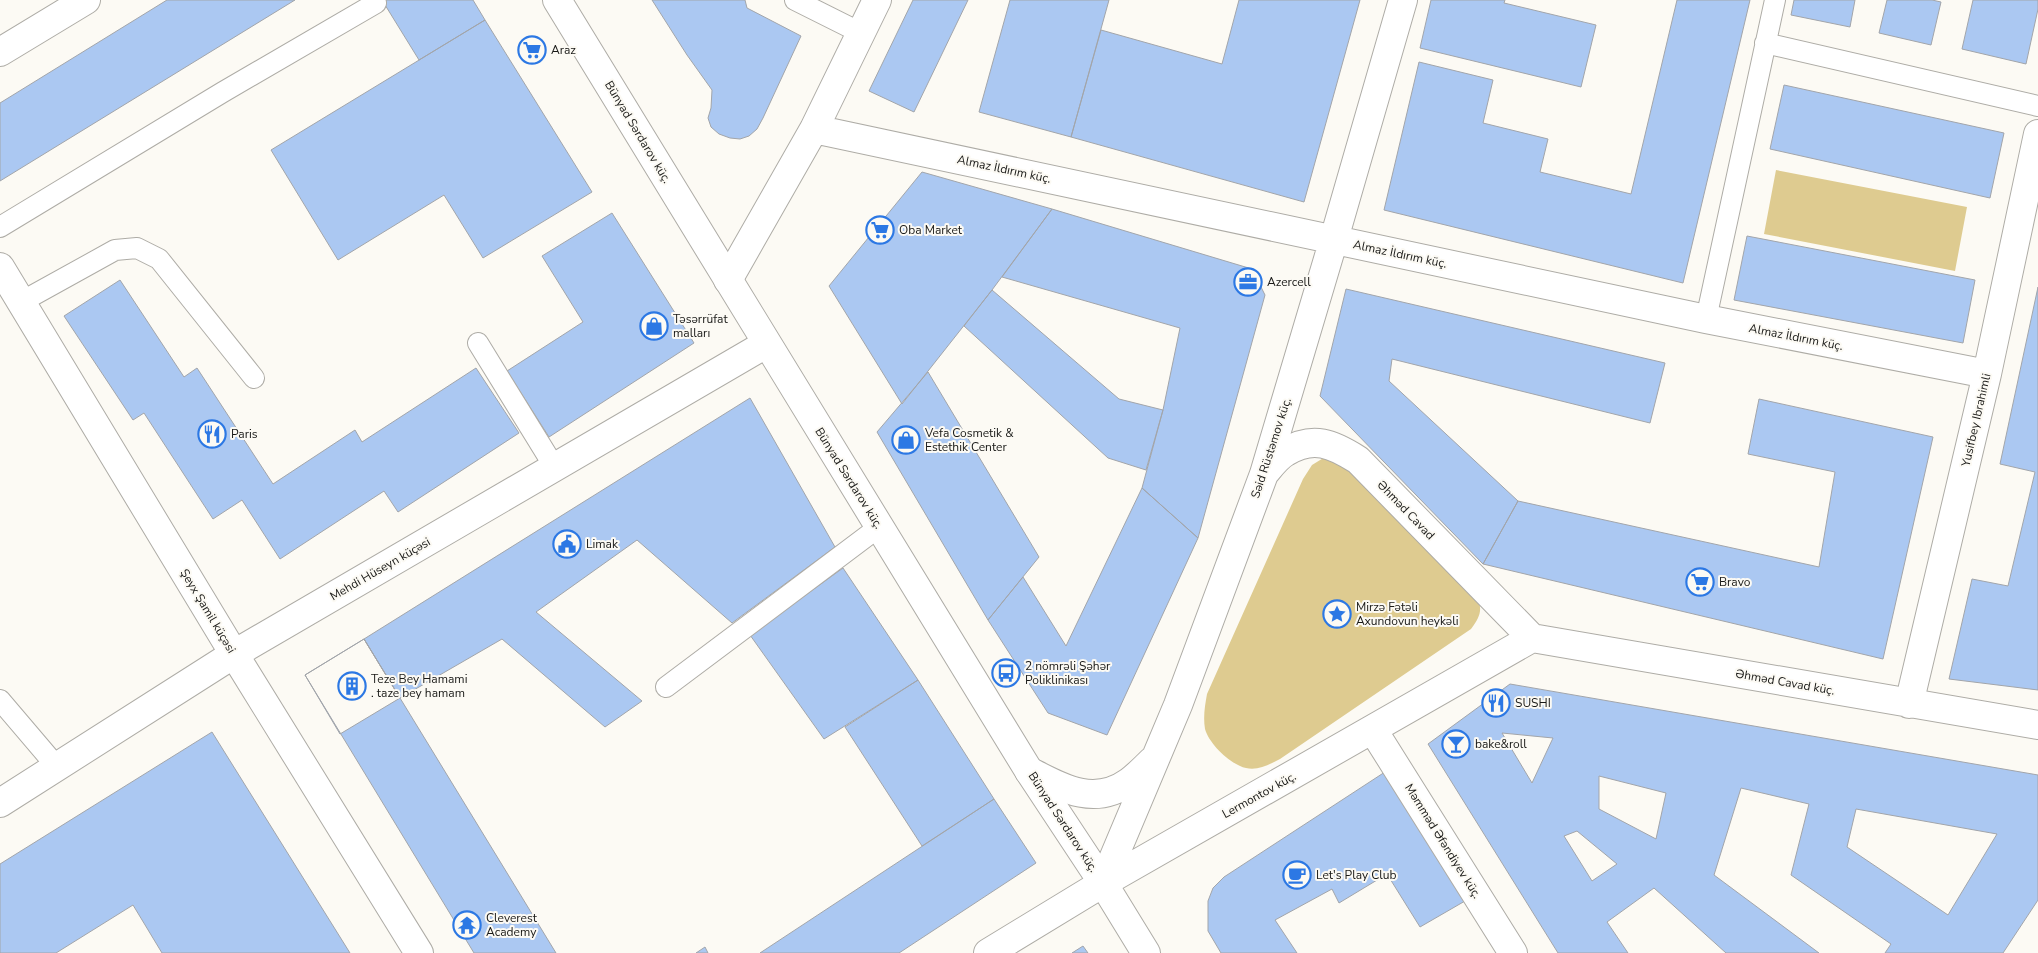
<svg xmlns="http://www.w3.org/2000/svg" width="2038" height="953" font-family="'Nunito Sans',sans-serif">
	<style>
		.green { fill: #decb90 }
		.building { fill: #abc8f2; stroke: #a2a5aa; fill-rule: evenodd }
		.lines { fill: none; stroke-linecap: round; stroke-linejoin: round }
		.service-casing { stroke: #aeaca6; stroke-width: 22 }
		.minor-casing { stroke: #aeaca6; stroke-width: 30 }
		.primary-casing { stroke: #aeaca6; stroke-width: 30 }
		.service { stroke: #fff; stroke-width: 20 }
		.minor { stroke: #fff; stroke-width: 28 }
		.primary { stroke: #fff; stroke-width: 28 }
		.labels { text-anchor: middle; stroke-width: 4; stroke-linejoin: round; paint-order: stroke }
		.poi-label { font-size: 12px; fill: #191917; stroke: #fcfaf4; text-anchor: start }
		.street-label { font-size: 12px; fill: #191917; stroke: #fcfaf4 }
	</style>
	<rect width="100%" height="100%" fill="#fcfaf4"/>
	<path class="green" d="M1776,170L1967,207L1955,271L1764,234Z
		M1325,457L1342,459L1477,596C1483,610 1480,617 1471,629L1280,759C1270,764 1258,771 1246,768C1231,765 1209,744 1205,729C1203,717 1205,705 1207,694L1303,479L1312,465Z"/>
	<path class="building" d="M167,0H295L0,181V103Z
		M382,0H473L485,20L419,60Z
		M652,0H745L747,8L801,36L763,118L757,129L749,136L740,139L730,138L719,134L711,127L708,118L711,108L712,90L687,55Z
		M913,0H968L914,112L869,91Z
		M1010,0H1109L1071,137L979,112Z
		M1239,0H1360L1304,202L1071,137L1101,30L1222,64Z
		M1431,0H1505L1504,3L1596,25L1581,87L1420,48Z
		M1677,0H1750L1683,283L1384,210L1419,62L1493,80L1483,123L1548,139L1540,172L1631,194Z
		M1794,0H1855L1850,27L1791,15Z
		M1887,0H1932L1941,2L1931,45L1879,33Z
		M1973,0H2038V9L2026,64L1962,49Z
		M485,20L592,192L483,258L444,195L338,260L271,150Z
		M1784,85L2004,133L1990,198L1770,149Z
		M922,172L1052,209L992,290L902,404L829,286Z
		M1052,209L1252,269L1265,295L1198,538L1142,488L1163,410L1180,328L1002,277Z
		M612,213L694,343L549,437L507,371L583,322L542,256Z
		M1747,236L1975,280L1963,343L1734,300Z
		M120,280L184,377L197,368L273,484L355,430L362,442L476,368L519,433L398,512L384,491L280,559L242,500L213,519L144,413L133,420L64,316Z
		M2038,287V690L1949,679L1972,579L2008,586L2035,472L2000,464Z
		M1346,289L1665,363L1650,423L1392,359L1389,381L1518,501L1483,564L1320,396Z
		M992,290L1119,399L1163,410L1146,470L1108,458L964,326Z
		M928,372L1039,557L988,620L877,432Z
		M750,398L835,547L732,623L637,540L536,612L642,701L605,727L502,639L400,698L364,639Z
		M1759,399L1933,437L1883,659L1483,564L1518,501L1819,567L1835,472L1748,454Z
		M1142,488L1198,538L1107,735L1048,713L988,620L1023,577L1066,646Z
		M843,568L918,680L824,739L750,635Z
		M364,639L400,698L556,953H474L305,675Z
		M364,639L400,698L340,734L305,675Z
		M918,680L994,799L922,846L845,727Z
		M1510,684L2038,775V900L2003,953H1885L1891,944L1791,875L1809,804L1741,788L1714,875L1819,953H1726L1654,888L1607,922L1628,953H1558L1428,744ZM1502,733L1553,738L1532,783ZM1599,776L1666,793L1656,839L1599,809ZM1856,809L1997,834L1948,915L1847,847ZM1577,831L1617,864L1592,881L1564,836Z
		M212,732L350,953H162L133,905L56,953H0V864Z
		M1388,770L1465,901L1420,927L1387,874L1339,903L1332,889L1275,920L1297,953H1221L1208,931V901L1213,888L1224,877Z
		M994,799L1036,863L899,953H760Z
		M1083,946L1088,953H1072Z
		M705,947L708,953H696Z"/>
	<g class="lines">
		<g class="service-casing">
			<path id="service" d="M795,0L861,33
				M1765,43L2038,106
				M0,227L223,92L376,3
				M21,302L115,250L137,248L159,259L254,378
				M1706,319L1775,0
				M478,343L555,468
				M666,687L879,527
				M0,700L57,767"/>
		</g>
		<g class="minor-casing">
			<path id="minor" d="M814,129L1706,319L1987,374
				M0,267L234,654L766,344
				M728,280L814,129L877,0
				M1264,474C1270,467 1277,457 1286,452C1313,435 1333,444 1358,460L1532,638
				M1532,638L2038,725
				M1909,704L1987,374L2038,134
				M1373,730L1513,953
				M1029,771C1062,788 1094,807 1129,782C1137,776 1145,768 1152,761
				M1103,883L1178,705L1264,474L1334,239L1403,0
				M988,953L1103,883L1532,638"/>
		</g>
		<g class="primary-casing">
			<path id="primary" d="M557,0L1029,771L1103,883L1146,953
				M0,52L86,0
				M0,803L234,654L419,953"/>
		</g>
		<use href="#service" class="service"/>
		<use href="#minor" class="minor"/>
		<use href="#primary" class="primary"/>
	</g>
	<defs>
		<g id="supermarket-ring" transform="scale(1.4375)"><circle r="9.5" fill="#fcfaf4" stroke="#2c78e4" stroke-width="1.5"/><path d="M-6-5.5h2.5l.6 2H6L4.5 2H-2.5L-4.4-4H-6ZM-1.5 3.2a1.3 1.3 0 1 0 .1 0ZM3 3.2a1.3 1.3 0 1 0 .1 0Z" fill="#2c78e4"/></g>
		<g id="office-ring" transform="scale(1.4375)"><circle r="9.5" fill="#fcfaf4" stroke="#2c78e4" stroke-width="1.5"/><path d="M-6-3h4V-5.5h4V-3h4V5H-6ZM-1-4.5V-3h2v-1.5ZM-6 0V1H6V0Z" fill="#2c78e4"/></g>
		<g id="shop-ring" transform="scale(1.4375)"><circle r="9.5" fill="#fcfaf4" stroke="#2c78e4" stroke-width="1.5"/><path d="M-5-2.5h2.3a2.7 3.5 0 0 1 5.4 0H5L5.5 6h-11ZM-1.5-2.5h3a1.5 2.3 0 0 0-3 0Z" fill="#2c78e4"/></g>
		<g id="restaurant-ring" transform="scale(1.4375)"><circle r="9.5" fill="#fcfaf4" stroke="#2c78e4" stroke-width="1.5"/><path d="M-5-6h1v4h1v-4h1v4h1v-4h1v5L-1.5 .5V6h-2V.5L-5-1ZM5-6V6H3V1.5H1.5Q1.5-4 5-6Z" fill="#2c78e4"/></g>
		<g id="civic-ring" transform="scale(1.4375)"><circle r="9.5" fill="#fcfaf4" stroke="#2c78e4" stroke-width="1.5"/><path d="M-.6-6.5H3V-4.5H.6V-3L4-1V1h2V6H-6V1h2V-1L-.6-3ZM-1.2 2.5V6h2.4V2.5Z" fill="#2c78e4"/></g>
		<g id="sight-ring" transform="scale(1.4375)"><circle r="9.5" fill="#fcfaf4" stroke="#2c78e4" stroke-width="1.5"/><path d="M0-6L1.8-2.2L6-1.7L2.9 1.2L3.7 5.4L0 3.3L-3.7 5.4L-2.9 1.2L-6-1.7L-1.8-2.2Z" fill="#2c78e4"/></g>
		<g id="bus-ring" transform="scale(1.4375)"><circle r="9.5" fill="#fcfaf4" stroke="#2c78e4" stroke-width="1.5"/><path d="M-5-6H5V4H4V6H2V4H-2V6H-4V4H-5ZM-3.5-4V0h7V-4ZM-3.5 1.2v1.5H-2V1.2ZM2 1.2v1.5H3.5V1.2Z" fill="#2c78e4"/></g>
		<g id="building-ring" transform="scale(1.4375)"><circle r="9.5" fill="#fcfaf4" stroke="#2c78e4" stroke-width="1.5"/><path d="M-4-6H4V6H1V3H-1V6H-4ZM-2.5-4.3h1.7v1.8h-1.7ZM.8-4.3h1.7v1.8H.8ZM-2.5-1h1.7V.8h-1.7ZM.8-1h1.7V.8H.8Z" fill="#2c78e4"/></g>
		<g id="bar-ring" transform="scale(1.4375)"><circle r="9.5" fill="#fcfaf4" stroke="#2c78e4" stroke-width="1.5"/><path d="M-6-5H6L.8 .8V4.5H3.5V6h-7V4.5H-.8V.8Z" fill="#2c78e4"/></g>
		<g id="cafe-ring" transform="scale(1.4375)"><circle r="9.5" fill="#fcfaf4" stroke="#2c78e4" stroke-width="1.5"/><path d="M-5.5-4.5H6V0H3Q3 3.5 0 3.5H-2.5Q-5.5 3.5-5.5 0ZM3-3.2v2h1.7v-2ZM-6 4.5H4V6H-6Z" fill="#2c78e4"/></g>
		<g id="temple-ring" transform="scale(1.4375)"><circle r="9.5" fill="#fcfaf4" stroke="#2c78e4" stroke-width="1.5"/><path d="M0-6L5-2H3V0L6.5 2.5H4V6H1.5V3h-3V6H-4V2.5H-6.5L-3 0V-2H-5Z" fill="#2c78e4"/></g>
	</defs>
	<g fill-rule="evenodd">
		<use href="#supermarket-ring" x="532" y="50"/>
		<use href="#supermarket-ring" x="880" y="230"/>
		<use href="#office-ring" x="1248" y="282"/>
		<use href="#shop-ring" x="654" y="326"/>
		<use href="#restaurant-ring" x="212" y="434"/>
		<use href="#shop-ring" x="906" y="440"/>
		<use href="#civic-ring" x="567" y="544"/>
		<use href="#supermarket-ring" x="1700" y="582"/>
		<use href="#sight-ring" x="1337" y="614"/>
		<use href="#bus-ring" x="1006" y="673"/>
		<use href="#building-ring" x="352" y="686"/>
		<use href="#restaurant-ring" x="1496" y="703"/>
		<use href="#bar-ring" x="1456" y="744"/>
		<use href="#cafe-ring" x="1297" y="875"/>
		<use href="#temple-ring" x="467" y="925"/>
	</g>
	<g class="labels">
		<g class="poi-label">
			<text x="551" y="54">Araz</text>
			<text x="899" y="234">Oba Market</text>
			<text x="1267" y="286">Azercell</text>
			<text x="673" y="323">Təsərrüfat<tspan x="673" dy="14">malları</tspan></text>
			<text x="925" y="437">Vefa Cosmetik &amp;<tspan x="925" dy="14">Estethik Center</tspan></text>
			<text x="231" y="438">Paris</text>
			<text x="586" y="548">Limak</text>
			<text x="1719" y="586">Bravo</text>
			<text x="1356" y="611">Mirzə Fətəli<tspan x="1356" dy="14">Axundovun heykəli</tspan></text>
			<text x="1025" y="670">2 nömrəli Şəhər<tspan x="1025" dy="14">Poliklinikası</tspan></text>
			<text x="371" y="683">Teze Bey Hamami<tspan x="371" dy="14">. taze bey hamam</tspan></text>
			<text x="1515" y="707">SUSHI</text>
			<text x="1475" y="748">bake&amp;roll</text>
			<text x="1316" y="879">Let's Play Club</text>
			<text x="486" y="922">Cleverest<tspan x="486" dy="14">Academy</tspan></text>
		</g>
		<g class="street-label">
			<text transform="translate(638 132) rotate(59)" y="4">Bünyad Sərdarov küç.</text>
			<text transform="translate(1004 169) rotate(12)" y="4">Almaz İldırım küç.</text>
			<text transform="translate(1400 254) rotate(12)" y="4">Almaz İldırım küç.</text>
			<text transform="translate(1796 337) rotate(11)" y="4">Almaz İldırım küç.</text>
			<text transform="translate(1976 420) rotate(-77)" y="4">Yusifbey Ibrahimli</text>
			<text transform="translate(1271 448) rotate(-72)" y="4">Səid Rüstəmov küç.</text>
			<text transform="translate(849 478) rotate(58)" y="4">Bünyad Sərdarov küç.</text>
			<text transform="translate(1406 510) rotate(46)" y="4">Əhməd Cavad</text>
			<text transform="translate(380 569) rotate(-30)" y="4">Mehdi Hüseyn küçəsi</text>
			<text transform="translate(208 611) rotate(59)" y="4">Şeyx Şamil küçəsi</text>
			<text transform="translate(1785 682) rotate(10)" y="4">Əhməd Cavad küç.</text>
			<text transform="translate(1259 795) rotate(-29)" y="4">Lermontov küç.</text>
			<text transform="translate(1063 822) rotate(57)" y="4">Bünyad Sərdarov küç.</text>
			<text transform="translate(1443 841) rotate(58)" y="4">Məmməd Əfəndiyev küç.</text>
		</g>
	</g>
</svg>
